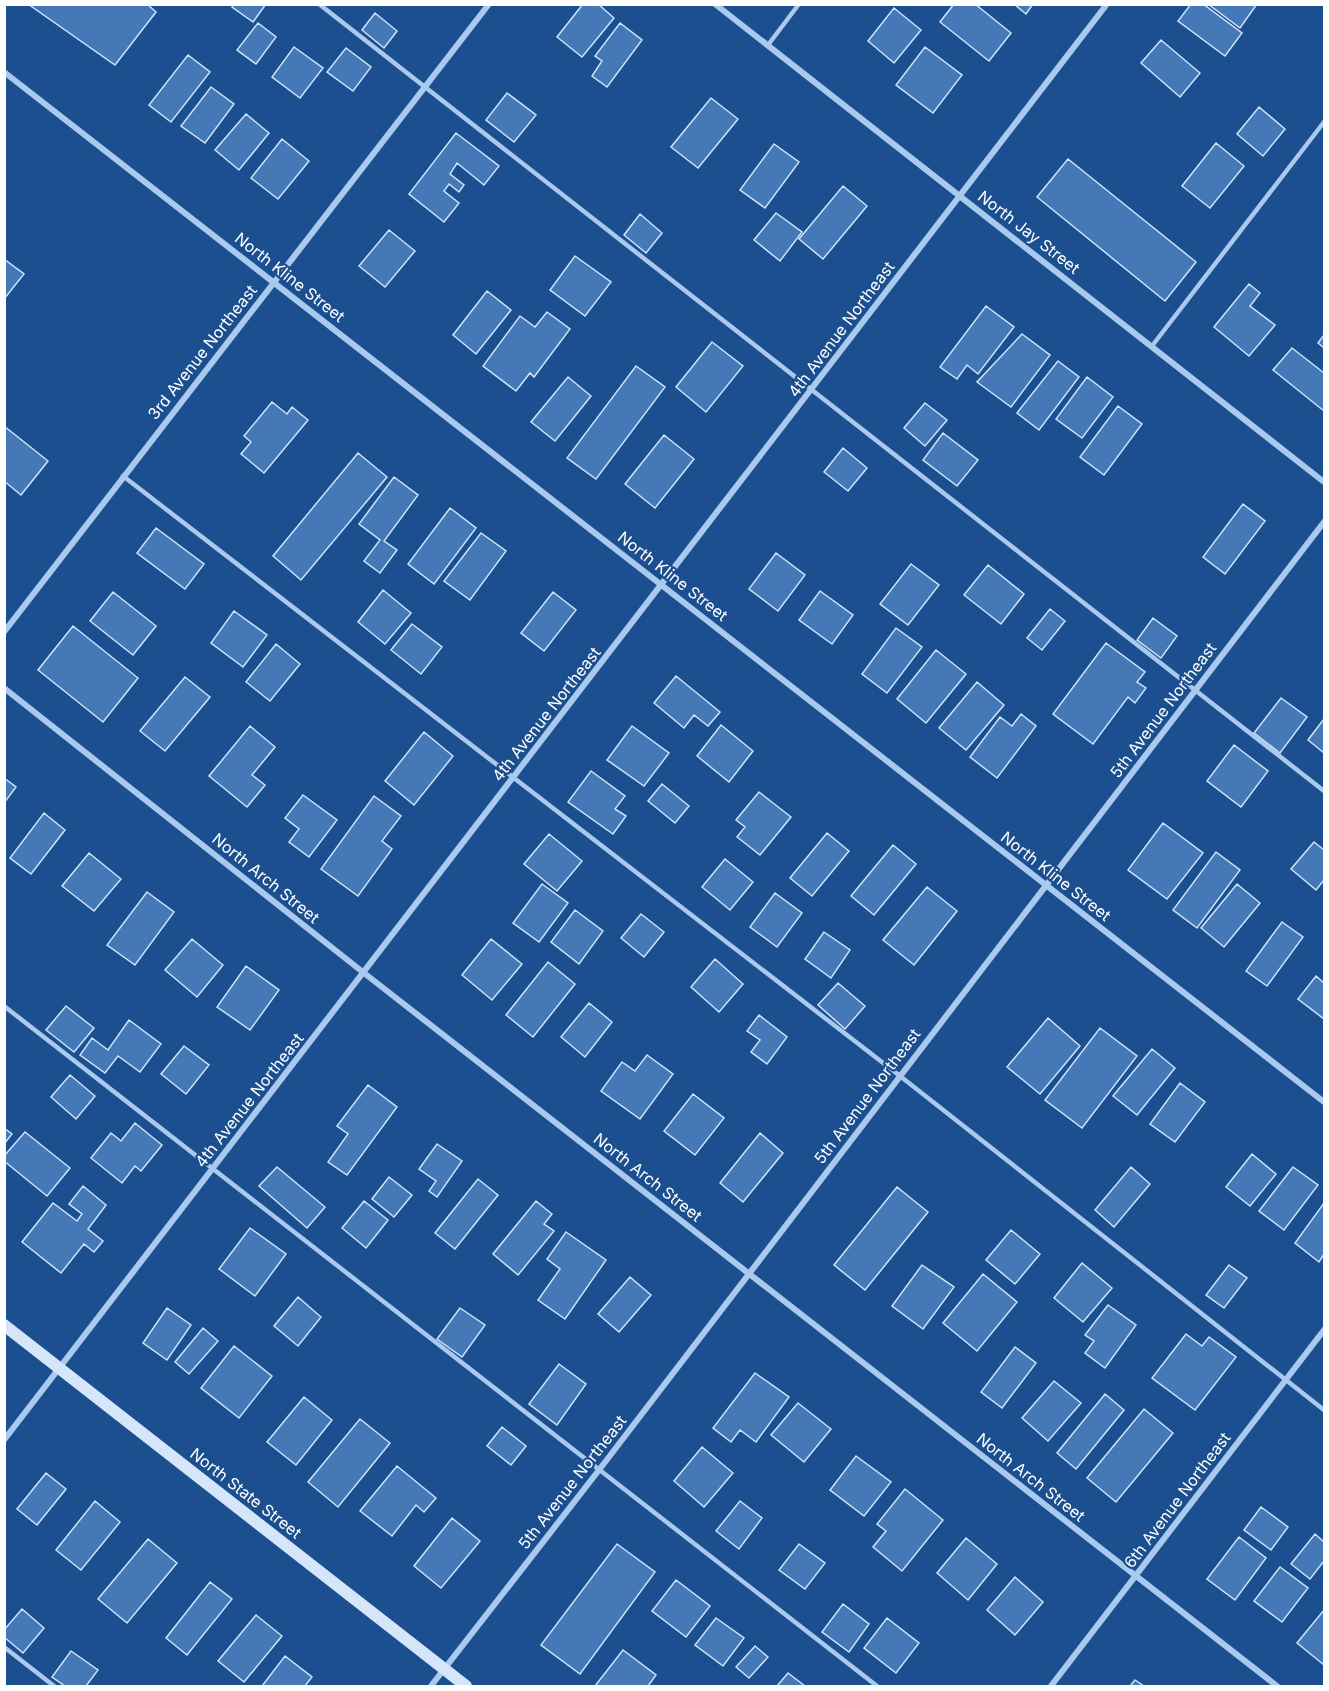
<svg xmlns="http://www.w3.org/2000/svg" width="1329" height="1691" font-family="Inter,sans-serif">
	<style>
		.building { fill: #4478b7; stroke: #cfe3fa; stroke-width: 1.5 }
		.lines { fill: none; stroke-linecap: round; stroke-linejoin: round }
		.lane { stroke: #a9c9ee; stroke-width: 4.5 }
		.street { stroke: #a9c9ee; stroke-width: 6 }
		.secondary { stroke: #d6e6fa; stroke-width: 12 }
		.labels { text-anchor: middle; stroke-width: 4.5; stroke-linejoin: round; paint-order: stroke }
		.street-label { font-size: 16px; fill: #fff; stroke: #1b4f8f }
	</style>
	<rect width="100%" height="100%" fill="#1b4f8f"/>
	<path class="building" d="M28,4H147L156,12L115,65Z
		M234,4H266L253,22L232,7Z
		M583,4H598L614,18L582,57L557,37Z
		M954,4H975L1011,33L989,61L940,22Z
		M1014,4H1033L1026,14Z
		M1191,4H1203L1242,33L1225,56L1178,21Z
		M1208,4H1257L1240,28Z
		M894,8L921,30L894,63L868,41Z
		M375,13L397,31L384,48L362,30Z
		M258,23L276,37L256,64L237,50Z
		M620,23L642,40L607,87L592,76L602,61L595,56Z
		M1161,40L1200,73L1180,97L1141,63Z
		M294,47L323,68L300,98L272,77Z
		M925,47L962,75L933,113L896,85Z
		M346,48L371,67L353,91L327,72Z
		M188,55L210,72L171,122L149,105Z
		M211,87L234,104L205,143L181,126Z
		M507,93L536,115L514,142L486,120Z
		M711,98L738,119L698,168L671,147Z
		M1259,107L1285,129L1263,156L1237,134Z
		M246,114L269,133L239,170L215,150Z
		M456,133L499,166L484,185L457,163L450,174L464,185L459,192L449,184L444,191L459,203L444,222L409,194Z
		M282,139L309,161L278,199L251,178Z
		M1216,143L1244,166L1210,208L1182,186Z
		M774,144L799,162L765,208L740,190Z
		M1068,159L1196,262L1165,301L1037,197Z
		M843,186L867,206L823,259L799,239Z
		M776,213L802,232L780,261L754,240Z
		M640,214L662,233L646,253L624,235Z
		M389,230L415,251L385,287L359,266Z
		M575,256L611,282L585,316L550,290Z
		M4,259L24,274L4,299Z
		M1249,284L1260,293L1250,306L1275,325L1249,356L1214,327Z
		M487,291L511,310L476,354L453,335Z
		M986,306L1014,327L978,374L967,365L957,379L940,367Z
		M547,312L570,329L534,377L530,373L516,391L483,366L520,316L535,327Z
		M1022,334L1050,355L1011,407L977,382Z
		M1324,335V348L1318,343Z
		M712,342L743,366L706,412L676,387Z
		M1292,348L1324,373V411L1273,370Z
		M1058,361L1079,377L1039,430L1017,413Z
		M636,366L665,387L596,479L567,458Z
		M568,377L591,396L555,441L531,422Z
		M1087,377L1113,397L1082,438L1056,419Z
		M272,402L287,414L292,407L308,420L264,473L241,454L251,442L244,436Z
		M925,403L947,420L925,446L904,428Z
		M1118,406L1142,424L1104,475L1080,457Z
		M4,426L48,461L21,495L4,481Z
		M943,433L978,460L957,486L923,460Z
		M664,435L694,459L655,508L625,484Z
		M843,448L867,468L848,491L824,472Z
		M358,453L387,477L301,580L273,556Z
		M394,477L418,495L384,541L397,550L380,573L364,561L380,540L359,524Z
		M1243,504L1265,521L1225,574L1203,557Z
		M450,508L476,528L434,584L408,564Z
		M156,528L204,564L185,589L137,553Z
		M481,533L506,551L470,600L444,581Z
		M776,553L805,575L778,611L749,589Z
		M911,564L939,585L908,625L880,604Z
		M988,565L1024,594L1001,624L964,595Z
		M383,590L411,613L385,644L358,622Z
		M820,591L853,615L832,644L799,620Z
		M113,592L156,626L133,655L90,621Z
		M553,592L576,610L544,651L521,633Z
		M1050,609L1065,621L1042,650L1027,638Z
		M234,611L267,635L243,667L211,643Z
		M1153,618L1177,636L1161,658L1137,640Z
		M412,624L442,647L421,674L391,650Z
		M73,626L138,678L103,722L38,670Z
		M896,628L922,647L887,693L862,674Z
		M1106,643L1145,672L1137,682L1146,688L1135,703L1128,697L1093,744L1053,714Z
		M276,644L300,664L270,701L246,682Z
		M936,650L966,674L926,723L897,699Z
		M676,676L720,712L708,726L694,715L684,728L654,703Z
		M185,677L210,697L165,751L140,731Z
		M977,682L1004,705L966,750L939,728Z
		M1281,698L1307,717L1280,753L1254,733Z
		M1021,714L1036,726L997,778L970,757L1000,717L1012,726Z
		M1324,719V753L1308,740Z
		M721,725L753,751L729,782L697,756Z
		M250,726L275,747L252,775L265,785L247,807L209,776Z
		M632,726L669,753L644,786L607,760Z
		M424,732L453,756L414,805L385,781Z
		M1234,745L1268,771L1241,807L1207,781Z
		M591,771L625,796L615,809L626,816L613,834L568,802Z
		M4,778L16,787L4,803Z
		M662,784L689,806L675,823L648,801Z
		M759,792L791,817L760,855L737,837L745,827L736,820Z
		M303,795L337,820L309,857L289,842L299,829L285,818Z
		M374,796L401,816L382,841L392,849L358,896L321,869Z
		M44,813L65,830L31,874L10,858Z
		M1163,823L1203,853L1167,899L1128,870Z
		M827,833L849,851L812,896L790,878Z
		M549,834L582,861L557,891L524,864Z
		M1314,842L1324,850V880L1316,890L1291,869Z
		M893,845L916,864L874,915L851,896Z
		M1216,852L1240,870L1197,928L1173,910Z
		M89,853L121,879L94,911L62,886Z
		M725,859L753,882L730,910L702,887Z
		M542,884L568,903L539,942L513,923Z
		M1237,884L1260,903L1224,947L1201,928Z
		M927,887L957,911L914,965L883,940Z
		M147,892L174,912L135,965L107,945Z
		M775,893L802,913L777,947L750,927Z
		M575,910L603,931L579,964L551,942Z
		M641,914L664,932L644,957L621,938Z
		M1282,922L1303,937L1267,986L1246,971Z
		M824,932L850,950L831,978L805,959Z
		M192,939L223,965L197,997L165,970Z
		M491,939L522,964L492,1000L462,975Z
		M715,959L743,984L719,1012L691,987Z
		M548,962L575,984L533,1037L506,1015Z
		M246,966L279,990L250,1030L217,1007Z
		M1316,976L1324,983V1019L1298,999Z
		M838,983L865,1006L845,1029L818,1005Z
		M589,1003L612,1022L585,1057L561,1037Z
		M66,1006L94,1028L74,1052L46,1030Z
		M759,1015L787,1037L767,1064L751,1052L760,1040L747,1031Z
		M1048,1018L1080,1046L1040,1094L1007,1067Z
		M129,1020L161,1044L140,1072L118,1056L105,1073L80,1055L92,1038L108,1050Z
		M1100,1028L1137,1056L1082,1128L1045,1100Z
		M184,1046L209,1065L186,1094L161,1074Z
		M1152,1049L1175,1068L1137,1115L1113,1096Z
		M647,1055L673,1074L640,1119L601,1091L622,1062L635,1071Z
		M70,1075L95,1096L76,1119L51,1097Z
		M1180,1083L1205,1102L1175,1142L1150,1124Z
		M368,1085L397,1107L347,1175L328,1162L348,1134L337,1126Z
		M693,1094L724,1118L695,1155L664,1131Z
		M135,1123L162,1145L141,1171L135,1166L122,1183L91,1158L111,1133L121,1141Z
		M4,1128L12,1134L4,1144Z
		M25,1132L70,1168L47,1196L4,1161V1156Z
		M760,1133L783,1153L743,1202L720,1183Z
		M437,1144L462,1161L437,1197L429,1191L436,1181L419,1169Z
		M1252,1154L1276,1174L1250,1206L1226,1187Z
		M277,1167L325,1207L307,1228L259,1186Z
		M1131,1167L1150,1184L1114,1227L1095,1210Z
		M1293,1167L1318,1185L1284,1230L1259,1211Z
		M389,1177L412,1195L394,1217L372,1199Z
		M478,1179L498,1195L455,1249L435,1233Z
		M83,1186L106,1205L88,1229L103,1241L94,1252L84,1244L61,1273L22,1242L53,1203L77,1221L82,1214L69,1204Z
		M897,1187L928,1212L865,1290L834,1265Z
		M364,1201L388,1220L366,1248L342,1228Z
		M536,1201L552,1214L544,1224L554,1231L518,1275L493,1254Z
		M1324,1203V1254L1319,1262L1295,1243Z
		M250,1228L286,1254L255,1296L219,1269Z
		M1011,1230L1040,1254L1015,1284L986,1260Z
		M566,1232L606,1260L565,1319L538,1300L560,1269L547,1259Z
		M1082,1263L1112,1288L1083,1322L1054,1298Z
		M922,1265L954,1287L923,1329L892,1306Z
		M1229,1265L1247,1278L1224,1308L1206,1295Z
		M983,1274L1017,1302L977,1351L943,1323Z
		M630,1277L651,1295L619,1332L598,1314Z
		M298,1297L321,1317L298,1346L274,1326Z
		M1108,1305L1136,1325L1105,1368L1085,1353L1094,1341L1085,1335Z
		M167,1308L191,1325L167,1360L143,1343Z
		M460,1308L485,1325L462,1357L437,1339Z
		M203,1328L218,1341L189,1374L175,1362Z
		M1186,1334L1202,1346L1209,1337L1236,1357L1195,1410L1152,1378Z
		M234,1346L272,1376L239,1418L201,1388Z
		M1015,1347L1036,1363L1002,1408L981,1392Z
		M559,1364L586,1384L557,1425L529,1404Z
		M755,1373L789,1397L756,1442L740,1430L731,1442L713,1428Z
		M1054,1381L1081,1403L1048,1441L1022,1418Z
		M1105,1394L1124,1410L1076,1469L1057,1453Z
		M304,1397L332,1420L296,1465L267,1442Z
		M798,1403L831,1429L804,1462L771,1435Z
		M1144,1409L1173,1433L1116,1502L1087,1478Z
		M360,1419L390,1443L338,1507L308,1482Z
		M502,1427L526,1446L511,1465L487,1446Z
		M702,1447L733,1473L704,1507L674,1481Z
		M856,1456L891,1482L864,1516L830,1490Z
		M397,1466L436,1498L424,1512L416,1505L392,1536L360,1511Z
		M46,1473L66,1489L37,1525L17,1509Z
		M905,1489L943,1520L902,1571L873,1547L886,1531L877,1524Z
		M95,1501L120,1522L81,1570L56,1550Z
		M740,1501L762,1518L739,1549L716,1531Z
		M1261,1507L1288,1527L1271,1550L1244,1530Z
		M452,1518L480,1541L441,1588L414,1566Z
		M1315,1534L1324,1542V1561L1310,1579L1291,1564Z
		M1239,1537L1266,1558L1235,1600L1207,1579Z
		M966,1538L997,1564L968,1600L937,1573Z
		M148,1539L177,1563L127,1623L98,1599Z
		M617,1544L655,1572L580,1674L541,1645Z
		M799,1544L825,1563L805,1589L779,1570Z
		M1280,1567L1308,1588L1282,1622L1254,1601Z
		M1015,1577L1043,1602L1015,1635L987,1610Z
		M676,1580L710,1606L686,1637L652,1611Z
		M210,1582L232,1599L187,1655L166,1638Z
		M843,1604L869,1624L849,1652L822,1632Z
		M22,1609L44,1628L23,1653L4,1637V1630Z
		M1324,1610V1665L1297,1643Z
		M256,1615L282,1636L244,1682L218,1661Z
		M716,1618L744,1638L723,1666L695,1645Z
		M887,1618L919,1643L896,1673L864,1648Z
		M755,1646L768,1657L749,1678L736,1667Z
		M623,1650L656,1675L648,1686H595Z
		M71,1651L98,1670L86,1686H65L52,1677Z
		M285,1656L312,1677L305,1686H262Z
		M788,1673L805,1686H777Z
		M1135,1680L1144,1686H1130Z"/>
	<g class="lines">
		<path class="lane" d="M319,4L1324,791
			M768,45L799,4
			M1152,346L1324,122
			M123,476L900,1076L1324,1410
			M4,1006L877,1686
			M4,1647L54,1686"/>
		<path class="street" d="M715,4L1324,482
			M4,72L1324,1102
			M4,632L489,4
			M4,688L364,973L1277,1686
			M4,1440L1107,4
			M431,1686L599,1470L1324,522
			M1051,1686L1324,1330"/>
		<path class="secondary" d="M4,1325L466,1686"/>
	</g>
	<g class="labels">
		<g class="street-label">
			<text transform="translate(1029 232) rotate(38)" y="6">North Jay Street</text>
			<text transform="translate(290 277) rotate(38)" y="6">North Kline Street</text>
			<text transform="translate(841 329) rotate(-53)" y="6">4th Avenue Northeast</text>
			<text transform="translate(202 352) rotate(-52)" y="6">3rd Avenue Northeast</text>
			<text transform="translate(673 576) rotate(38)" y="6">North Kline Street</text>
			<text transform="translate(1163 710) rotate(-53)" y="6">5th Avenue Northeast</text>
			<text transform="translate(546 714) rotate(-52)" y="6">4th Avenue Northeast</text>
			<text transform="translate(1056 876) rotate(38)" y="6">North Kline Street</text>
			<text transform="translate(266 878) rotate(39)" y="6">North Arch Street</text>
			<text transform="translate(867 1096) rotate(-53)" y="6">5th Avenue Northeast</text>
			<text transform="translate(249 1100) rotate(-52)" y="6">4th Avenue Northeast</text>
			<text transform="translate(648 1177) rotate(38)" y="6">North Arch Street</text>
			<text transform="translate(1031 1477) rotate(38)" y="6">North Arch Street</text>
			<text transform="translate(572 1482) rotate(-52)" y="6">5th Avenue Northeast</text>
			<text transform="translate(246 1493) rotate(38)" y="6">North State Street</text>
			<text transform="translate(1177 1500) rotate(-53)" y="6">6th Avenue Northeast</text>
		</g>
	</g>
	<rect width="1329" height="1691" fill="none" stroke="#ffffff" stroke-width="12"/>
</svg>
